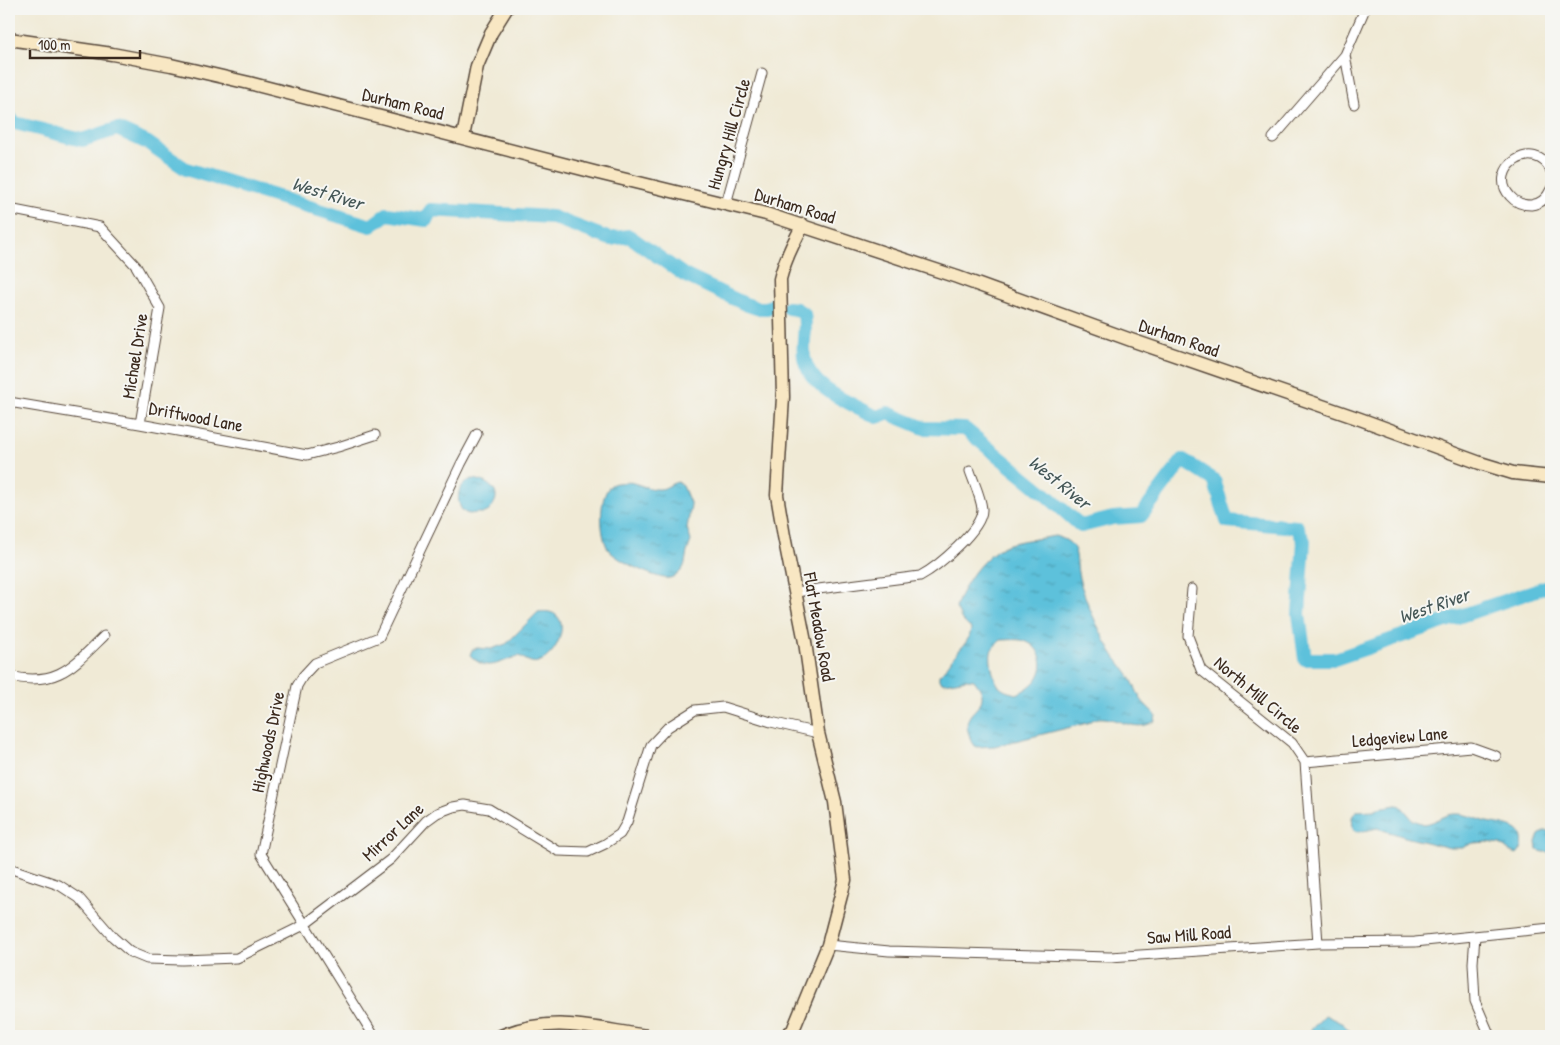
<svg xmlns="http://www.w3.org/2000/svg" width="1560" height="1045" font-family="'Patrick Hand',sans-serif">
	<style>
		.water { fill: url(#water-ripples); stroke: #4c767c; fill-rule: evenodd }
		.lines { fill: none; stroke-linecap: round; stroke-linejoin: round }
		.river { stroke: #5dc1db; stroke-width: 14 }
		.street-casing { stroke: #56473a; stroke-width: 11 }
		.secondary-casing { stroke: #56473a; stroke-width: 15 }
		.street { stroke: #fff; stroke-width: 9 }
		.secondary { stroke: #f8e7c3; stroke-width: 12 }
		.labels { text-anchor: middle; stroke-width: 4; stroke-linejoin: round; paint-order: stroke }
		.street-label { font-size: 18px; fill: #3b2a1e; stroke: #f6f6f2 }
		.water-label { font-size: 19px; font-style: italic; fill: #455757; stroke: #f6f6f2 }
	</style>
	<defs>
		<pattern id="water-ripples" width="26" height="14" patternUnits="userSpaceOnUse" patternTransform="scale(1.25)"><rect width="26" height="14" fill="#5dc1db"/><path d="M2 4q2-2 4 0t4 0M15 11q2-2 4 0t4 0" fill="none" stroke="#4e9db1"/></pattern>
	</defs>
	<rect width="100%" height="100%" fill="#f6f6f2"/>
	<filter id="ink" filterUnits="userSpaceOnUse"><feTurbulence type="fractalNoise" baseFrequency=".02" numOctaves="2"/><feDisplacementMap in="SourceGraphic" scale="10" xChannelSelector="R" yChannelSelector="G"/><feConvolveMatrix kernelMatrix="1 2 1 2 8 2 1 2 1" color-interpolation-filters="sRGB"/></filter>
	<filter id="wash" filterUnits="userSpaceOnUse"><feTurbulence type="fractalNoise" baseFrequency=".0096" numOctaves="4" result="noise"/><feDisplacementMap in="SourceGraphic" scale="20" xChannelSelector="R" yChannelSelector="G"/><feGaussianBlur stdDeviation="1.12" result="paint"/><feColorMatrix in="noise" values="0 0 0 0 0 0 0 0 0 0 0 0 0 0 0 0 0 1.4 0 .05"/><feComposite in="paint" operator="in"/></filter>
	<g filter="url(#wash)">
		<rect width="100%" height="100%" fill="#f0ead6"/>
		<path class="water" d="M472,479C486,480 503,491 493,505C488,514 486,513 477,513C473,513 470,515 466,513C458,510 457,495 460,489C463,484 467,481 472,479Z
			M628,482C638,483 649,490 660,489C666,489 671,483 678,482L683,486L691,505L687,528L691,541C690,545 688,548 687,552C685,560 686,567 679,573C676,576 670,579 665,578C653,577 615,560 608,549C600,535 598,499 610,486C614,482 622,483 628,482Z
			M1055,536C1082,543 1074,557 1079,578C1085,600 1098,629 1110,649C1115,658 1122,665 1128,674C1133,681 1136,690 1140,698C1144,704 1151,710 1156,715L1155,721C1135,734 1117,716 1098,718C1094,719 1090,721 1087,723L995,746L976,747C973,744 972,741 970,737C959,711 984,712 982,694C981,689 977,684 974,680L967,679L944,683L939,680V675C945,670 948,665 952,659C959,649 970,642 971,629L962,620L956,608C963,583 987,549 1013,543C1027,539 1042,539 1055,536ZM1001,640C1007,640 1015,639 1021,640C1040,644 1048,665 1036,680C1031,686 1025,690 1017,694C1013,693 1006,692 1002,689C994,684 989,661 991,652C992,647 998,643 1001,640Z
			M538,612C577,606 560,656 538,662C531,664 525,659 519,656C500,661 487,674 470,655L472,650L477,648L491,649L506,644Z
			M1397,805L1401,806L1413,820L1424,824C1436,823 1445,813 1457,814C1466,814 1475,818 1484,821C1494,824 1508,824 1517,830C1523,834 1523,843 1522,848L1517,854L1509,851L1500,844L1488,842L1473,843L1462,848H1450L1405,837L1377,828L1364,831L1356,832L1353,829L1352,817L1356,811L1374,810L1378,808Z
			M1545,831H1551V852H1544L1537,850L1536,842L1539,835Z
			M1325,1015L1343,1024L1355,1036H1305Z"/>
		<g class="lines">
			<path class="river" d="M9,117L15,123L82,140L117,129L148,143L186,169L371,226L387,214L426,220L431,210L552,217L610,239L629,236L684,275L745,304L757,308H767L773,305
				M788,308L796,309L804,314C807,328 802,342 804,357C809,389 851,403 877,417L888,413L924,428L965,429L1045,494L1081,526L1113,518L1141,516L1183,460L1214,480L1227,521L1297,527L1304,541L1299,614L1305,659H1335L1551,585"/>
		</g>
	</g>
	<g filter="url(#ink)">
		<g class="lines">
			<g class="street-casing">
				<path id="street" d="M1354,104L1345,55L1365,9
					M1273,138L1345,55
					M1551,171C1535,136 1486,169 1510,196C1515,202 1523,205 1531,205C1540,204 1547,198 1551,189
					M726,204L762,73
					M9,209L100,227L136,266L160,308L140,424
					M9,402L140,424L307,455L338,447L375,435
					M1192,589L1188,636L1201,670L1292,743L1305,762L1318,943
					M795,592L920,576C937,567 983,529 982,509C981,497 974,483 970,471
					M9,676C57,687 72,667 104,636
					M1305,762L1471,747L1496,756
					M9,868L59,885L79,898L113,937L130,952L147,959L182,960L237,958L304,925L391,859L426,821L437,813L453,807L465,805L489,809L558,851L588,852L605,844L620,834L627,822L651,745L668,727L695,710L723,707L771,722L818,733
					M1475,936L1473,963L1475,1001L1490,1036
					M828,945L889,951L1110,957L1318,943L1415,942L1551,928
					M374,1036L261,854L297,686L303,676L315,663L379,637L461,464L477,434"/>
			</g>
			<g class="secondary-casing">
				<path id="secondary" d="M9,39L112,54L171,65L249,83L598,173L766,214L957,277L1131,340L1360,419L1480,463L1513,473L1551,477
					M463,137L477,66L491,33L506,9
					M501,1036C554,1014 594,1029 647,1036
					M785,1036L793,1030L828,945L845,880L835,802L818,733L805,642L784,536L777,495L783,397L780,279C785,259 793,243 803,225"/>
			</g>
			<use href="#street" class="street"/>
			<use href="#secondary" class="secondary"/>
		</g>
	</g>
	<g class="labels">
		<g class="street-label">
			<text transform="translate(403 104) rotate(14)" y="6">Durham Road</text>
			<text transform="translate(729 134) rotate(-74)" y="6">Hungry Hill Circle</text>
			<text transform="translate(795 206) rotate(17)" y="6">Durham Road</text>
			<text transform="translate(1179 338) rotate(19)" y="6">Durham Road</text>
			<text transform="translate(135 356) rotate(-81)" y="6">Michael Drive</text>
			<text transform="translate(196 417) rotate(11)" y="6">Driftwood Lane</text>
			<text transform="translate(819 627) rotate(80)" y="6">Flat Meadow Road</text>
			<text transform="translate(1258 695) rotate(40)" y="6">North Mill Circle</text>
			<text transform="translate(1400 737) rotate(-5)" y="6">Ledgeview Lane</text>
			<text transform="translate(268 742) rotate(-78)" y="6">Highwoods Drive</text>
			<text transform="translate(393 832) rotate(-43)" y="6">Mirror Lane</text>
			<text transform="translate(1189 935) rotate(-4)" y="6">Saw Mill Road</text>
		</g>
		<g class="water-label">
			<text transform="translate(328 193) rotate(17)" y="7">West River</text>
			<text transform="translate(1060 482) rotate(39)" y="7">West River</text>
			<text transform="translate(1434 605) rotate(-19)" y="7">West River</text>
		</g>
	</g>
	<rect width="1560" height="1045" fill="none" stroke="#f6f6f2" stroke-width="30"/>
	<path d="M30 50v8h110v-8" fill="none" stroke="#3b2a1e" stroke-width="2.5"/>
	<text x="38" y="50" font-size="15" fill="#3b2a1e" stroke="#f6f6f2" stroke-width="4" paint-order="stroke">100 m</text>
</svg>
